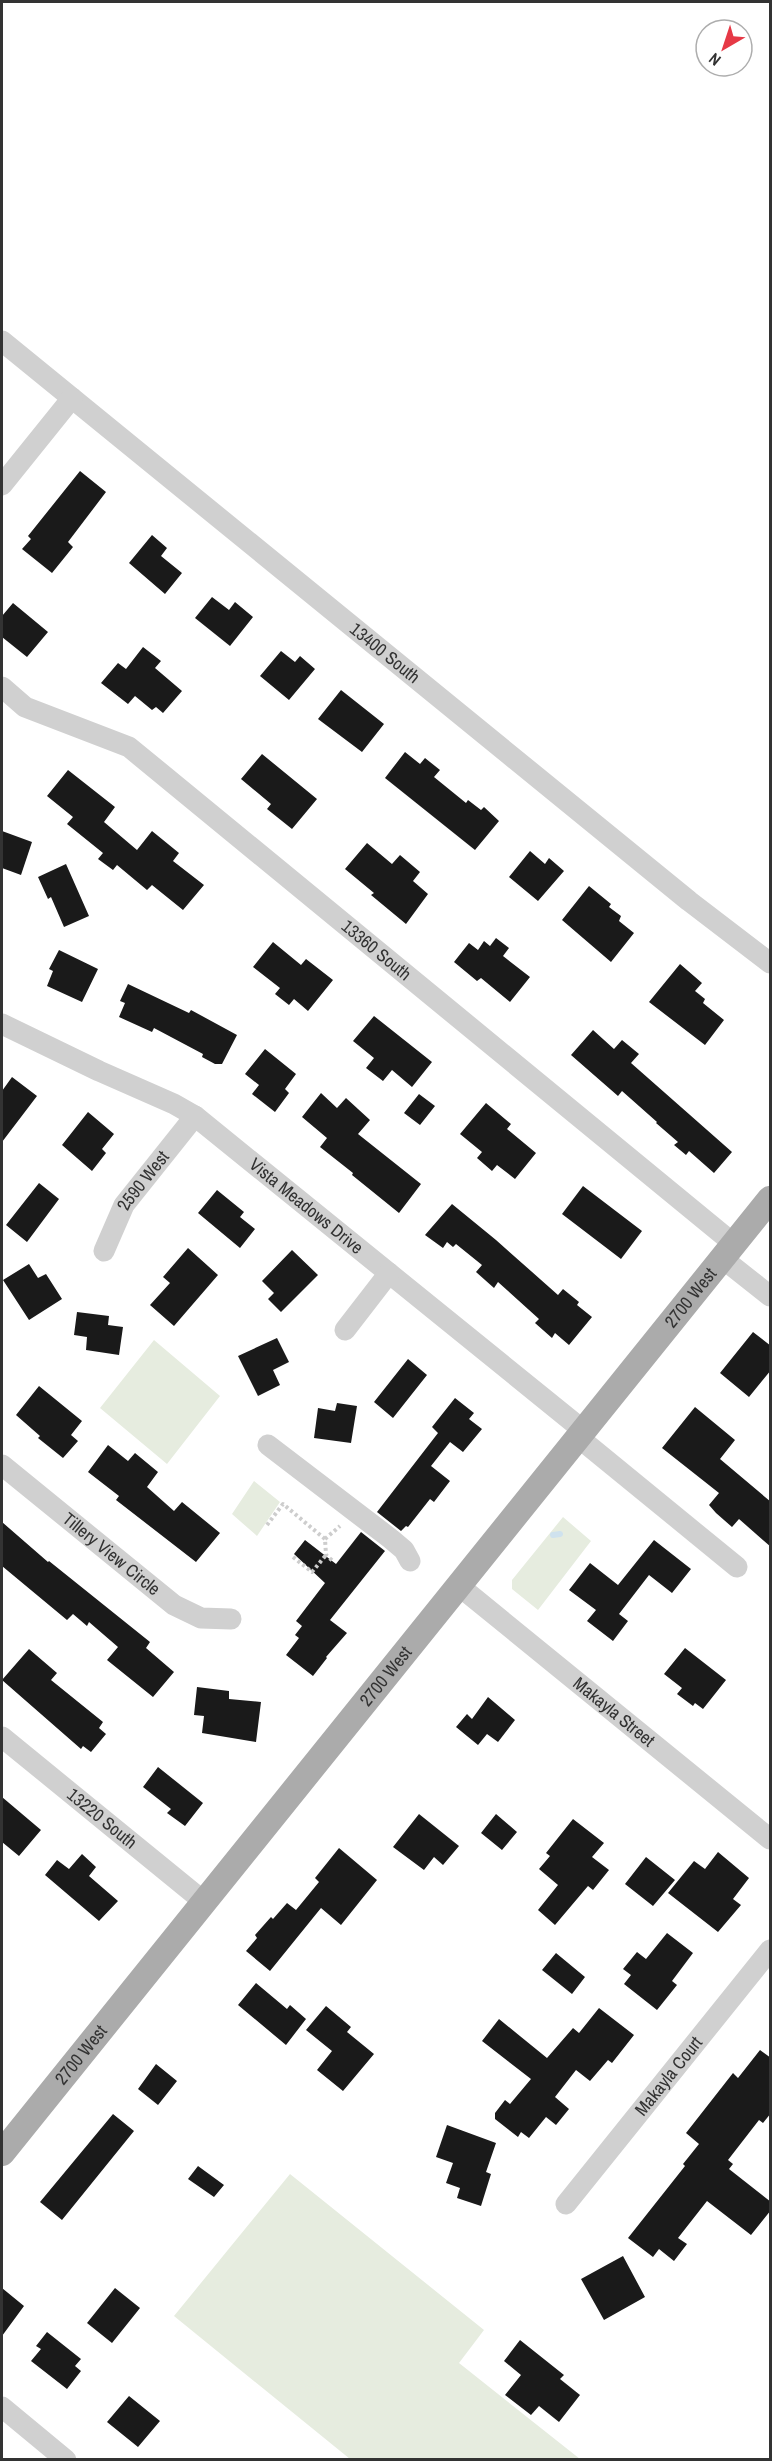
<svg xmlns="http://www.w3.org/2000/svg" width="772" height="2461" font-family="'Archivo Narrow',sans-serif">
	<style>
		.green { fill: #e6ecdf }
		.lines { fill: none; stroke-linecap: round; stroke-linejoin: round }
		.stream { stroke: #cfe2ee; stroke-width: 6 }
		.building { fill: #1a1a1a }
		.path { stroke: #cdcdcd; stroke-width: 4; stroke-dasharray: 3 3; stroke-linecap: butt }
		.minor { stroke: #d0d0d0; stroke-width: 21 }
		.major { stroke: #ababab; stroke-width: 26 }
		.labels { text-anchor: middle; stroke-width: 6; stroke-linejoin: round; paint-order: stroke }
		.street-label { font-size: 18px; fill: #333; stroke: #fff }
	</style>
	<rect width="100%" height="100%" fill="#fff"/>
	<path class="green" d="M154,1340L220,1396L167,1464L100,1408Z
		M254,1481L280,1502L257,1536L232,1514Z
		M563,1517L591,1541L538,1610L512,1589V1580Z
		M290,2174L484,2330L459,2363L580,2459H350L174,2316Z"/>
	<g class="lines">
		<path class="stream" d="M553,1535L560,1534"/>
	</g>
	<path class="building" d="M80,471L106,492L68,542L73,547L52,573L22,549L31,539L28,536Z
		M152,535L167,548L161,556L182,573L165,594L129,563Z
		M212,597L229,610L235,602L253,617L230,646L195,618Z
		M13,603L48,632L27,657L2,637V616Z
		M143,647L161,661L155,668L182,691L163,713L156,707L152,710L135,696L128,704L101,683L118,663L126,669Z
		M281,651L295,662L300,656L315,669L289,700L260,676Z
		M341,690L384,724L362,752L318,719Z
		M405,752L420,764L425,758L440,770L434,777L466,803L468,800L481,810L484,807L499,821L475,850L385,778Z
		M262,754L317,799L292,829L267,809L271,804L241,779Z
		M68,770L115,807L104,822L137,850L152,831L179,853L173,861L204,885L183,910L152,885L147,890L117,865L113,870L98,859L103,853L67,824L73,817L47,796Z
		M2,831L32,842L21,875L2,868Z
		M367,843L392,864L400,855L420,872L413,881L428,894L406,924L371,895L374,893L345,869Z
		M530,851L545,864L549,858L564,871L538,901L509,877Z
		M66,864L89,916L64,927L51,897L48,899L38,877Z
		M589,886L611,904L609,907L621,916L619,921L634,933L611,962L562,920Z
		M496,938L509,948L503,956L530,977L510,1002L481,978L477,981L454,962L469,943L478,950L484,941L490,946Z
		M273,942L301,965L306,959L333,980L308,1011L294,999L289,1005L275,994L280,988L253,967Z
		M59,950L98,969L82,1002L47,986L53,971L49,969Z
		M680,964L702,983L695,991L705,999L703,1003L724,1020L705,1045L649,1002Z
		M128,984L189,1013L191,1010L237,1035L222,1064H215L202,1057L203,1054L154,1028L152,1032L119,1017L125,1003L120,1001Z
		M374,1016L432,1062L412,1087L392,1070L383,1081L366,1068L374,1058L353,1041Z
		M593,1030L614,1049L622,1040L639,1054L631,1063L732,1152L714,1173L689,1151L686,1155L674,1145L678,1142L656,1123L657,1122L622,1091L618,1096L571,1055Z
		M265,1049L296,1074L285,1089L289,1093L275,1112L252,1094L259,1085L245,1074Z
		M12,1077L37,1096L2,1142V1091Z
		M321,1093L337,1108L346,1098L370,1120L358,1134L421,1184L399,1213L352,1175L353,1173L320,1147L327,1138L302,1117Z
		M419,1094L435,1106L420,1125L404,1113Z
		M486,1103L511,1124L507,1129L536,1153L515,1179L497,1165L492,1171L477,1158L482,1152L460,1134Z
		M88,1112L114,1134L102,1149L106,1153L92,1171L62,1145Z
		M39,1183L59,1199L27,1242L6,1225Z
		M583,1186L642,1231L621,1259L562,1214Z
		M217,1190L244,1212L240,1217L255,1229L240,1248L198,1213Z
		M452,1204L496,1240L558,1295L563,1289L579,1302L577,1305L592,1317L569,1345L555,1333L552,1338L535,1323L539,1319L498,1282L494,1288L476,1272L482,1265L456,1244L453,1247L447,1242L443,1248L425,1235Z
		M188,1248L218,1275L174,1326L150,1305L170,1283L163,1277Z
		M292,1250L318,1275L281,1312L268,1299L274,1293L262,1281Z
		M29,1264L38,1278L46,1274L62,1299L29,1320L3,1280Z
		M77,1312L109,1316L108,1325L123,1327L119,1355L86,1350L87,1337L74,1335Z
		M753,1332L771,1346V1370L749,1397L720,1373Z
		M277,1338L289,1362L273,1370L280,1385L258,1396L238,1356Z
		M408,1359L427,1375L393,1418L374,1402Z
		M39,1386L82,1421L71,1435L78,1441L63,1458L38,1438L40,1436L16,1415Z
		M455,1398L474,1413L469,1419L482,1429L463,1452L450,1442L431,1466L450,1481L434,1502L430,1499L408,1527L406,1526L401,1531L377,1512L438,1433L432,1427Z
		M337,1403L357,1406L351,1443L314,1438L318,1408L335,1411Z
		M695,1407L735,1440L720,1459L771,1502V1547L739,1519L732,1527L716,1513L709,1505L719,1493L662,1448Z
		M108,1445L128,1461L135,1453L158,1472L147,1487L174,1511L182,1502L220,1533L196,1562L116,1500L119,1496L88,1472Z
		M2,1522L48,1562L49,1561L150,1642L146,1648L174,1672L153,1697L107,1660L118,1647L89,1622L87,1626L73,1614L67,1620L2,1566Z
		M361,1532L385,1551L330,1620L347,1633L326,1657L327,1658L313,1676L286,1655L299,1638L295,1635L302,1626L296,1621L325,1583L294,1554L305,1540L336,1564Z
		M654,1540L691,1569L672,1593L649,1575L619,1614L628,1621L613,1641L587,1621L596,1610L569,1590L590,1563L618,1585Z
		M685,1648L726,1680L703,1709L695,1703L693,1706L677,1694L682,1688L664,1674Z
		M29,1649L57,1673L51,1680L103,1722L99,1728L106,1734L91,1752L83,1746L81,1749L2,1680Z
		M197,1687L229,1691V1699L261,1702L256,1742L202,1733L204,1716L194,1715Z
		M488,1697L515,1720L498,1742L487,1734L478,1745L456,1727L467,1714L472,1719Z
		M158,1767L203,1803L185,1826L167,1813L171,1809L143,1787Z
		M2,1797L41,1830L19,1856L2,1842Z
		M419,1814L459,1846L443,1865L434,1857L424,1870L393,1847Z
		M496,1814L517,1832L502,1850L481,1833Z
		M573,1819L604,1843L592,1857L609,1870L593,1890L588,1886L555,1925L538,1910L558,1885L539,1869L550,1856L546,1853Z
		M339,1848L377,1880L341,1925L321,1908L270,1971L246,1951L257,1938L255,1935L271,1917L273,1919L287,1903L296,1910L319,1882L315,1878Z
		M718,1852L749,1878L733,1899L741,1905L718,1932L668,1893L694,1861L705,1869Z
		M82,1854L96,1867L89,1876L118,1901L99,1921L45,1875L57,1860L69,1869Z
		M646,1857L675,1880L653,1906L625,1884Z
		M667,1933L693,1953L672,1981L677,1985L657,2010L624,1984L631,1975L623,1969L637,1952L646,1959Z
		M556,1953L585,1977L572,1994L542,1970Z
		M256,1983L287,2009L290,2005L306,2019L286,2045L238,2005Z
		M326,2006L351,2027L347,2032L374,2054L343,2091L317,2070L332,2051L306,2030Z
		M599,2008L634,2035L612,2063L608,2060L590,2081L576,2070L555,2097L569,2109L556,2125L546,2117L529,2138L521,2132L518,2137L495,2119V2113L505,2100L510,2104L531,2079L482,2041L499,2019L547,2058L573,2028L579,2033Z
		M760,2050L771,2058V2113L763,2123L759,2120L728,2160L733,2164L729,2169L771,2202V2210L751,2235L707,2201L678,2238L687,2244L674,2261L659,2249L653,2257L628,2238L685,2166L683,2164L699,2144L686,2133L733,2073L738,2078Z
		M156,2064L177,2081L158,2105L138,2089Z
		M113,2114L134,2131L62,2220L40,2202Z
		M447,2125L496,2143L486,2172L491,2174L481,2206L457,2198L460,2188L446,2183L453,2163L436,2157Z
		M198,2166L224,2185L214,2197L188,2179Z
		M623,2256L645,2297L604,2320L581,2279Z
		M2,2288L24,2306L2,2336Z
		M115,2288L140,2308L112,2343L87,2323Z
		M47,2332L81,2359L75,2366L81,2371L67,2389L31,2361L41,2349L36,2346Z
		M520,2340L564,2375L560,2379L580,2395L559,2422L539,2406L531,2415L505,2395L521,2375L504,2361Z
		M129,2396L160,2421L138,2447L107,2422Z"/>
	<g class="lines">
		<path class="path" d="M267,1525L283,1504L325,1539L326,1555L334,1562
			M325,1539L340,1526
			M293,1557L312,1572L326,1555"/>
		<g class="minor">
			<path id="s1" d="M2,341L689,901L770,963"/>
			<path d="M2,485L72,398"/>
			<path id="s2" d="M2,687L25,707L129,747L734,1244"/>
			<path id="s3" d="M2,1024L99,1071L174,1104L195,1116L584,1431"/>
			<path id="s4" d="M104,1251L124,1205L195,1116"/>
			<path d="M722,1258L770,1296"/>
			<path d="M345,1330L389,1273"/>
			<path d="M578,1437L737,1567"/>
			<path d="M268,1445L391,1539L404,1550L410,1561"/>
			<path id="s5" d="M2,1465L174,1605L201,1618L231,1619"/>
			<path id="s6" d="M458,1585L770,1839"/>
			<path id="s7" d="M2,1737L203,1901"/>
			<path id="s8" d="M566,2204L770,1950"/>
			<path d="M2,2407L66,2460"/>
		</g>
		<path class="major" id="s9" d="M2,2153L770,1199"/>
	</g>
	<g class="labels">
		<g class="street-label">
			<text dy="6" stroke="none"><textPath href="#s1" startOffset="494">13400 South</textPath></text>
			<text dy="6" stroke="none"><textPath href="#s2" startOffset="462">13360 South</textPath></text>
			<text dy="6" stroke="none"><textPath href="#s4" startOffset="81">2590 West</textPath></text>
			<text dy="6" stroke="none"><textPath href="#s3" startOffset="357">Vista Meadows Drive</textPath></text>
			<text dy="6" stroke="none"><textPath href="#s9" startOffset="1098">2700 West</textPath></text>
			<text dy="6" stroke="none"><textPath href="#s5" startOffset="141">Tillery View Circle</textPath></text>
			<text dy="6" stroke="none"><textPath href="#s9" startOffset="612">2700 West</textPath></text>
			<text dy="6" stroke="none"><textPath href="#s6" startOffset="201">Makayla Street</textPath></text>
			<text dy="6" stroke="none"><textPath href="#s7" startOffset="129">13220 South</textPath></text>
			<text dy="6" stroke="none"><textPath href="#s9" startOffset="126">2700 West</textPath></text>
			<text dy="6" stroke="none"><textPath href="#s8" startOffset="164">Makayla Court</textPath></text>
		</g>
	</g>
	<rect width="772" height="2461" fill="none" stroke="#333333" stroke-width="6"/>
	<g transform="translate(724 48) rotate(219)"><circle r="28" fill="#ffffff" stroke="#adadad" stroke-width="1.5"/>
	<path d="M0-4.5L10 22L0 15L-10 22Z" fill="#e63946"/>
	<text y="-9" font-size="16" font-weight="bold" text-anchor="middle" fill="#333333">N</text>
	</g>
</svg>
